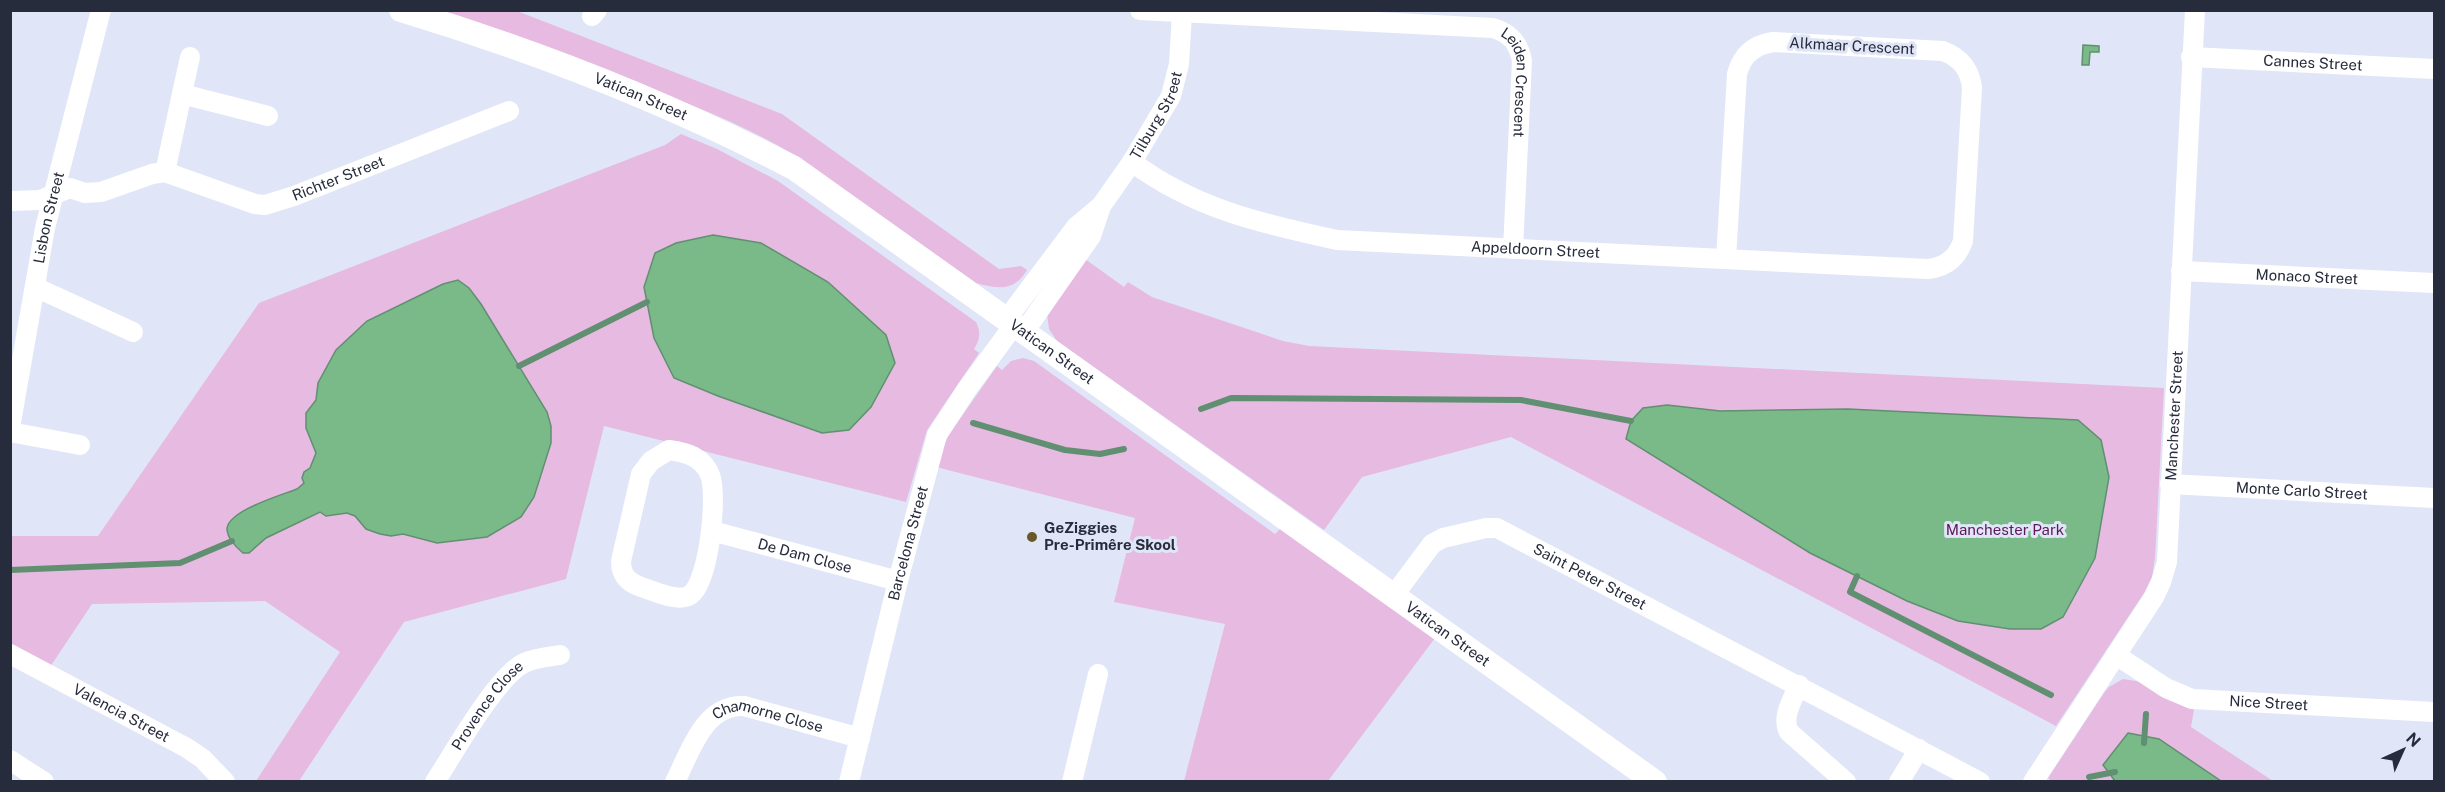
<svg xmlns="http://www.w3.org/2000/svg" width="2445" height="792" font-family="'Public Sans',sans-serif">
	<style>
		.green { fill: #e6bae1 }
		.water { fill: #7aba88; stroke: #618f71; stroke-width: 1.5 }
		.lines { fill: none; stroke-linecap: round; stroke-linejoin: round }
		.stream { stroke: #618f71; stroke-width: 6 }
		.minor { stroke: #fff; stroke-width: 20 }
		.tertiary { stroke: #fff; stroke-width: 24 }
		.poi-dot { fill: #6a5826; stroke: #e0e6f7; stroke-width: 2 }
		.labels { text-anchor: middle; stroke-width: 6; stroke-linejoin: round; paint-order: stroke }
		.street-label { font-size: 15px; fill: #272c3c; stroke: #e0e6f7 }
		.poi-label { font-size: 15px; font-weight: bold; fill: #272c3c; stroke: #e0e6f7; text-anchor: start }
		.park-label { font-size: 15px; fill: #5d195a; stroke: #e0e6f7 }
	</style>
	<rect width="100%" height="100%" fill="#e0e6f7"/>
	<path class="green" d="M442,11H517L782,114L999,269L1021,266L1027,270C1014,292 998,289 976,283L794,155C740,122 681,101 622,78C563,54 504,29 442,11Z
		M681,134L717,149L778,181L976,322C981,332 980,340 974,349L979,353L927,430L906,502L604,426L566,579L404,622L299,781H256L340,652L265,601L92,604L50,667L11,646L10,536H98L259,303L665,145Z
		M1085,259L1124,287L1128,282L1152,297L1283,341L1309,346L2164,388L2155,558L2152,577L2144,593L2056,726L1511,437L1362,477L1324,530L1057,341L1049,329L1047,314Z
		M1023,358L1034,361L1275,534L1281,528L1435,638L1328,781H1184L1225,624L1114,602L1135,518L936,467L948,436L997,366L1002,370L1011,361Z
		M2123,679L2142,682L2172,701L2194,709L2191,727L2273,781L2053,782L2048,778L2104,693L2109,687Z"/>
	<path class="water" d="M2083,45L2099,46V52H2090L2089,65H2082Z
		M713,235L761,243L828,282L886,335L895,363L871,407L849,430L822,433L718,396L674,378L654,338L644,287L655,253L676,243Z
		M458,280L469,288L481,304L547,412L551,426V443L534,497L521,517L487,537L437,543L403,534L391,536L380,534L366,529L355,516L347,513L326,516L320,512L266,538L249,553H243C237,548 228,539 227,530C226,511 282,495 297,489L304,483L302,478L304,472L310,468L316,453L306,428V413L316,400L318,383L336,350L367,321L443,284Z
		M1667,405L1720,411L1848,409L2078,420L2101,440L2109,477L2095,558L2063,617L2041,629H2010L1958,621L1907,601L1810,553L1626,439L1631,421L1643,408Z
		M2128,733L2159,739L2221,781H2115L2103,765Z"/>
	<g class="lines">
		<path class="stream" d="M519,366L647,302
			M1201,409L1231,398L1521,400L1631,421
			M973,423L1065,450L1100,454L1124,449
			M10,570L180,563L232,541
			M1857,576L1850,592L2051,695
			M2144,743L2146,714
			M2089,777L2115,772"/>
		<g class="minor">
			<path id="s1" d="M1140,10L1493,28C1510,33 1519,43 1522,61L1513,249"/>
			<path d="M592,16L597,10"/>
			<path id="s2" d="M2191,57L2434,69"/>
			<path d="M182,94L268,116"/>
			<path id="s3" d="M1132,162C1195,209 1263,224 1337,240L1928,269C1946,267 1957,258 1963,241L1972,88C1970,69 1961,58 1943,51L1773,42C1754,45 1742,55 1737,74L1726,259"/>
			<path d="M165,172L190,57"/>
			<path id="s4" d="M10,201L40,200L70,188L85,193L101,192L152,174L165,172L255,204L265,205L294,196L509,111"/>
			<path id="s5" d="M2181,271L2434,283"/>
			<path d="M35,287L133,332"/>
			<path id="s6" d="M1006,320L1076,227L1101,206L1132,162L1171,96L1179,64L1182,13"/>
			<path d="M1024,332L1091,236L1101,206"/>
			<path id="s7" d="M10,428L45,228L101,10"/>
			<path d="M10,432L80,445"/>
			<path d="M669,450C686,452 703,457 710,475C718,495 709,583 690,595C678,603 654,591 641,587C628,582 621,576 621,561L641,474L651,461Z"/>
			<path id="s8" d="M2170,484L2434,498"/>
			<path id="s9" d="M712,531L898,581"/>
			<path id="s10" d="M1394,595L1432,544L1443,538L1486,528H1497L1980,782"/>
			<path id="s11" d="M10,654L187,748L203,759L225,782"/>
			<path id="s12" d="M2116,655L2166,688L2192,699L2434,712"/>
			<path d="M1799,685C1793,699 1781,717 1789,732L1846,782"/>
			<path d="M10,760L44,782"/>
			<path id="s13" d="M435,782C453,754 497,676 524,663C535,658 548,657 560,655"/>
			<path id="s14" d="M675,782C690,752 704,704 744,706L860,738"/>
			<path id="s15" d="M849,782L898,581L937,435L967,389L1014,325"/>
			<path d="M1072,782L1098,674"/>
			<path d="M1899,782L1919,749"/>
			<path id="s16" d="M2033,782L2154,597L2161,582L2167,562L2195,10"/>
		</g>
		<path class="tertiary" id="s17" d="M401,10C536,51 669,103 794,168L1655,782"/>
	</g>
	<circle class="poi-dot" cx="1032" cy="537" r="6"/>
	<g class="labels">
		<g class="street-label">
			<text transform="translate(1852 46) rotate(3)" y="5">Alkmaar Crescent</text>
			<text dy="5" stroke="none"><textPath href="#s2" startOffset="122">Cannes Street</textPath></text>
			<text dy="5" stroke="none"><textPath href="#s1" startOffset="420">Leiden Crescent</textPath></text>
			<text dy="5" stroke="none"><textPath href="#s17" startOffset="255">Vatican Street</textPath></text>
			<text dy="5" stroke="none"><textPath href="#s6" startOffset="256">Tilburg Street</textPath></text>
			<text dy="5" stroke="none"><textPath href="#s4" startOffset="345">Richter Street</textPath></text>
			<text dy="5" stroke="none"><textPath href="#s7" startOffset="214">Lisbon Street</textPath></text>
			<text dy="5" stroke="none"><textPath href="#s3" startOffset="420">Appeldoorn Street</textPath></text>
			<text dy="5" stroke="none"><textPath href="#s5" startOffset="126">Monaco Street</textPath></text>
			<text dy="5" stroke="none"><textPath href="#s17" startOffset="741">Vatican Street</textPath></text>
			<text dy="5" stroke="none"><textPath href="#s16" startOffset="405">Manchester Street</textPath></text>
			<text dy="5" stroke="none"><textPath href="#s8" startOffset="132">Monte Carlo Street</textPath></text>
			<text dy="5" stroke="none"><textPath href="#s15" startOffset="246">Barcelona Street</textPath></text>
			<text dy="5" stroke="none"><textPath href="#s9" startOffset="96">De Dam Close</textPath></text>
			<text dy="5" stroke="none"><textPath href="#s10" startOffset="236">Saint Peter Street</textPath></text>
			<text dy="5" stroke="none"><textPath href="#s17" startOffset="1227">Vatican Street</textPath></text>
			<text dy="5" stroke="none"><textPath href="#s12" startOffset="165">Nice Street</textPath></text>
			<text dy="5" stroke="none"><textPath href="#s13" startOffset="93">Provence Close</textPath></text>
			<text dy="5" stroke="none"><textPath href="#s11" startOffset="126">Valencia Street</textPath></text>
			<text dy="5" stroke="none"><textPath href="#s14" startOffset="134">Chamorne Close</textPath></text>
		</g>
		<g class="poi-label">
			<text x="1044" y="533">GeZiggies<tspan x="1044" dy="17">Pre-Primêre Skool</tspan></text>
		</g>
		<g class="park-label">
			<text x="2005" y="535">Manchester Park</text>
		</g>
	</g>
	<rect width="2445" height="792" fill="none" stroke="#272c3c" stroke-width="24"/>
	<g transform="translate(2403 750) rotate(45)" stroke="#e0e6f7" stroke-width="4.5" paint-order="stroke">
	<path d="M0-4.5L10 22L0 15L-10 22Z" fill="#272c3c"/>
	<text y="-9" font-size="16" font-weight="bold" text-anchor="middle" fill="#272c3c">N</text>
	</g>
</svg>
